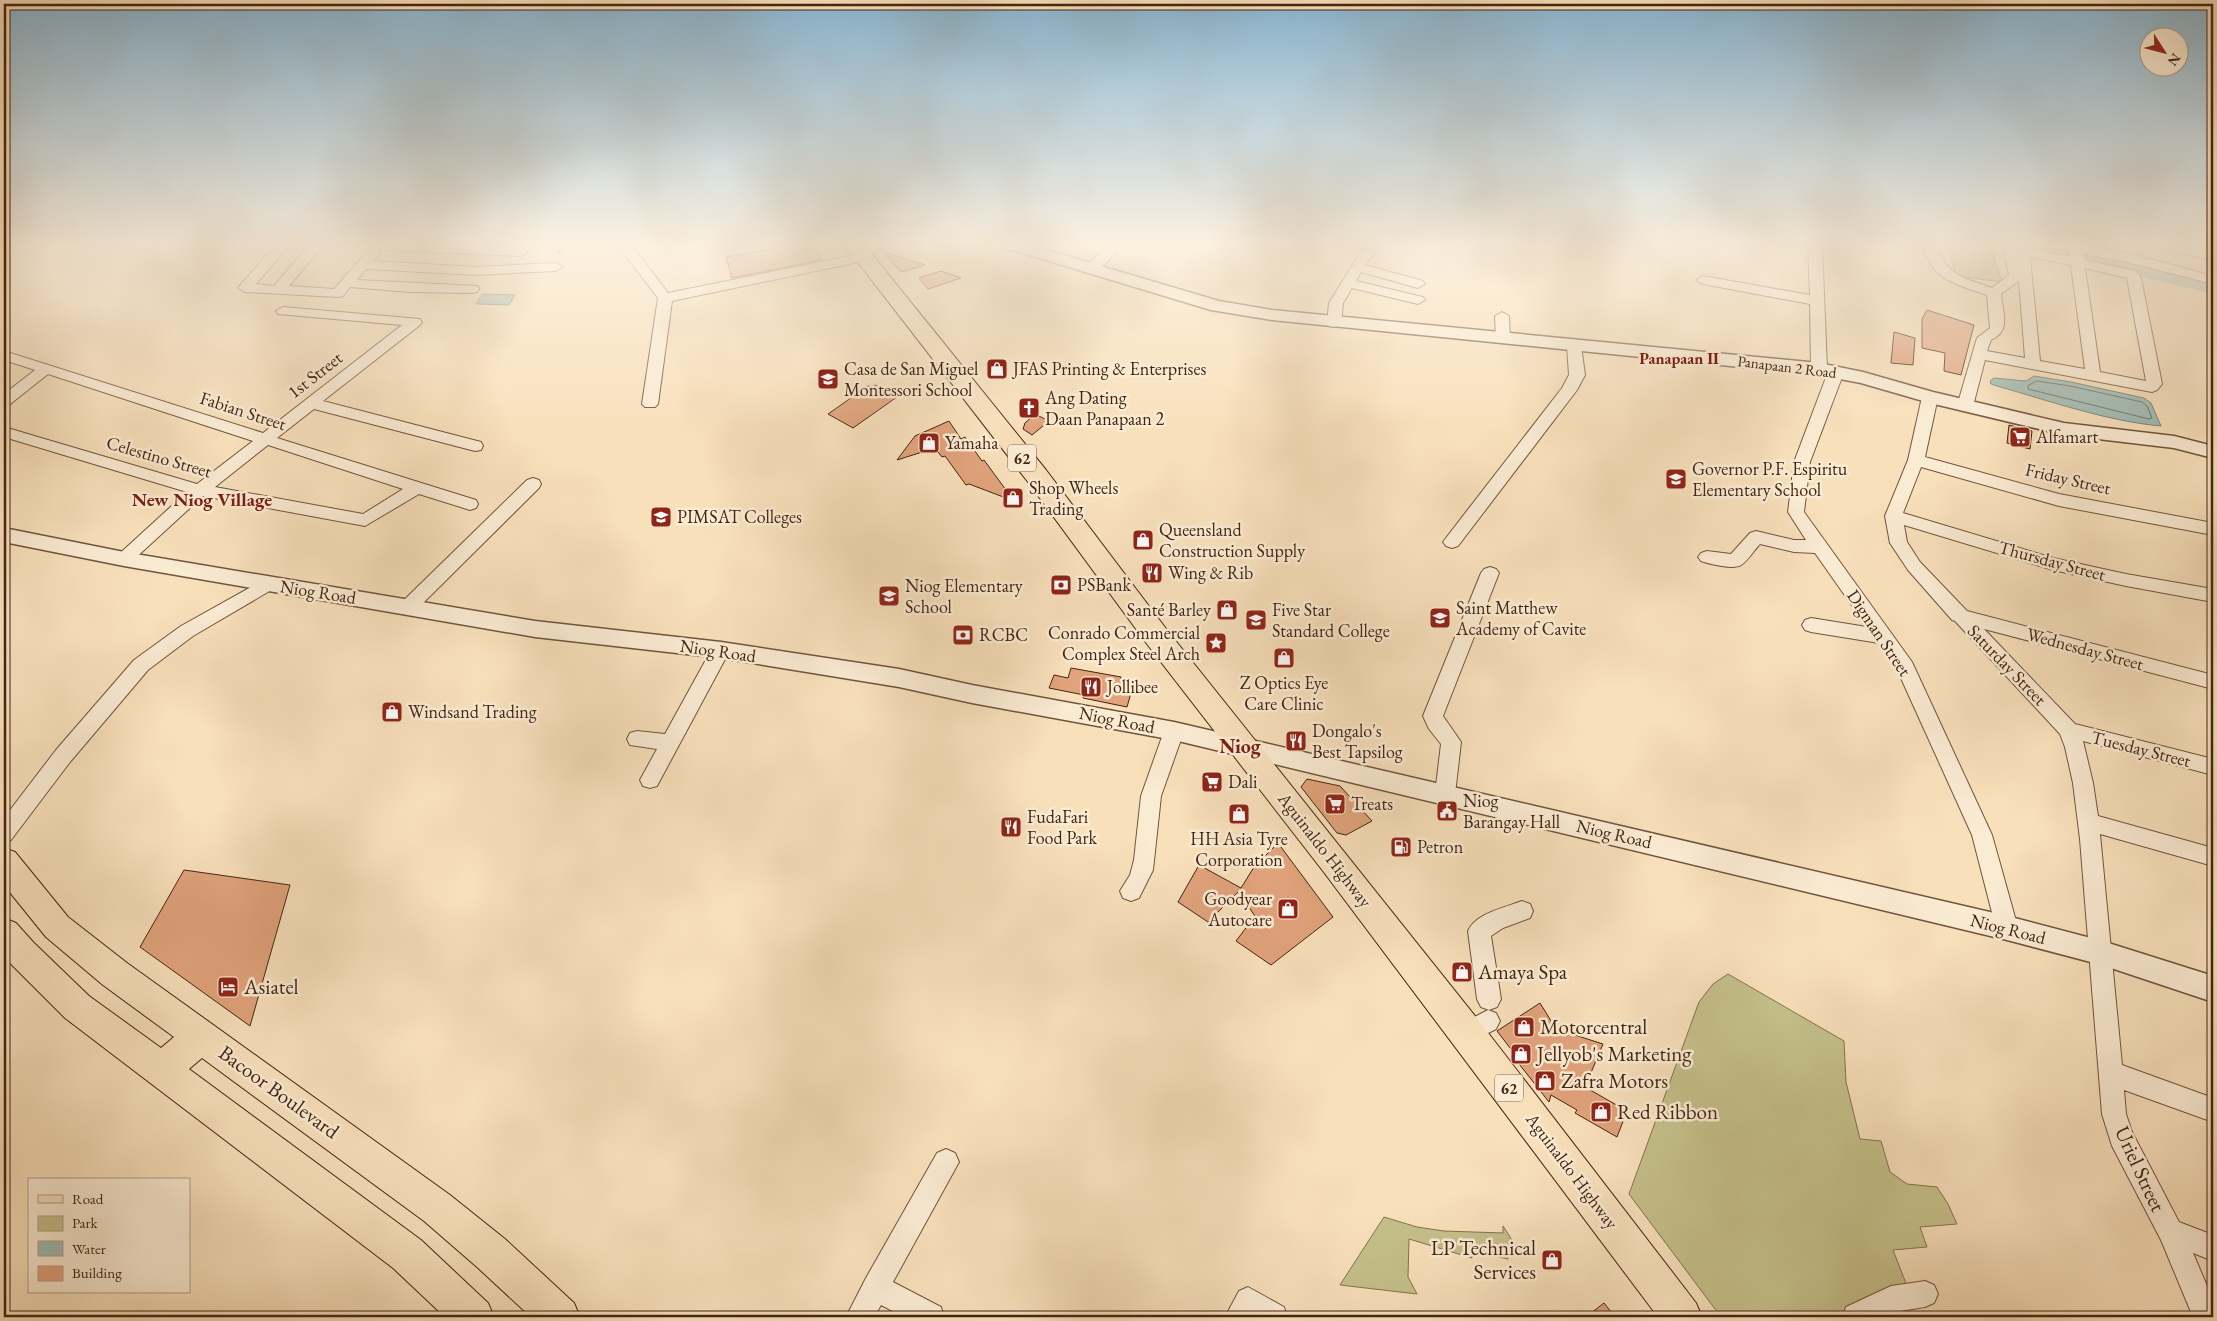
<svg xmlns="http://www.w3.org/2000/svg" width="2217" height="1321" font-family="'EB Garamond',serif">
	<style>
		.green { fill: #c5c08b; stroke: #84724e }
		.water { fill: #9ebcb6; stroke: #7a8074 }
		.lines { fill: none; stroke-linecap: round; stroke-linejoin: round }
		.shore { stroke: #707064; stroke-width: 1 }
		.stream { stroke: #7a8074; stroke-width: 4 }
		.river { fill: #9ebcb6; fill-rule: evenodd }
		.building { fill: #e1a37c; stroke: #432512 }
		.minor-casing { stroke: #70543c; stroke-width: 2 }
		.tertiary-casing { stroke: #70543c; stroke-width: 3 }
		.primary-casing { stroke: #432512; stroke-width: 2 }
		.trunk-casing { stroke: #432512; stroke-width: 2 }
		.minor { fill: #faebd3; fill-rule: evenodd }
		.tertiary { fill: #faebd3; fill-rule: evenodd }
		.primary { fill: #f8e0bb; fill-rule: evenodd }
		.trunk { fill: #f8e0bb; fill-rule: evenodd }
		.labels { text-anchor: middle; stroke-width: 5; stroke-linejoin: round; paint-order: stroke }
		.far-street-label { font-size: 15px; fill: #432512; stroke: #faebd3 }
		.far-quarter-label { font-size: 16px; font-weight: bold; fill: #7a1f14; stroke: #faebd3 }
		.shield { fill: #faebd3; stroke: #7a604c; stroke-width: 1 }
		.shield-label { font-size: 16px; font-weight: bold; fill: #432512 }
		.poi-label { font-size: 18px; fill: #432512; stroke: #faebd3; text-anchor: start }
		.street-label { font-size: 18px; fill: #432512; stroke: #faebd3 }
		.neighbourhood-label { font-size: 19px; font-weight: bold; fill: #7a1f14; stroke: #faebd3 }
		.quarter-label { font-size: 20px; font-weight: bold; fill: #7a1f14; stroke: #faebd3 }
		.near-poi-label { font-size: 21px; fill: #432512; stroke: #faebd3; text-anchor: start }
		.near-street-label { font-size: 21px; fill: #432512; stroke: #faebd3 }
	</style>
	<rect width="100%" height="100%" fill="#f8e0bb"/>
	<filter id="stains"><feTurbulence type="fractalNoise" baseFrequency=".004" numOctaves="4"/><feColorMatrix values="0 0 0 0 .2 0 0 0 0 .09 0 0 0 0 .02 0 0 0 .5 -.17"/></filter>
	<radialGradient id="worn" r=".72"><stop offset=".6" stop-color="#630" stop-opacity="0"/><stop offset="1" stop-color="#630" stop-opacity=".3"/></radialGradient>
	<path class="green" d="M1947,243H1989L2002,282L1956,276Z
		M1728,974L1844,1041L1846,1082L1860,1139L1881,1141L1890,1172L1907,1184L1937,1187L1948,1204L1957,1224L1920,1227L1927,1247L1893,1250L1909,1291L1849,1312L1853,1317H1721L1629,1194L1699,1002L1713,984Z
		M1384,1217L1417,1227L1444,1231L1503,1233V1226L1517,1248L1507,1254L1508,1259L1472,1251V1258L1409,1239L1408,1277L1417,1294L1340,1285Z"/>
	<path class="water" d="M482,294L515,295L509,305L476,304Z
		M2034,376L2071,382L2144,398L2151,403L2161,426C2106,421 2050,401 1997,386L1991,384L1990,381L1994,378L2026,381Z"/>
	<g class="lines">
		<path class="shore" d="M2037,381L2070,386L2142,402L2147,406L2152,418L2149,419L2028,389V386Z"/>
		<path class="stream" d="M559,252L563,243"/>
		<path class="river" d="M2014,243H2039L2053,248L2126,261L2213,282V294L2126,273L2034,255L2017,247Z"/>
	</g>
	<path class="building" d="M770,243H812L822,260L732,278L726,257L772,249Z
		M884,252L925,265L901,272Z
		M941,271L961,278L928,289L919,278Z
		M1927,310L1974,325L1961,375L1944,371L1945,353L1922,348V319Z
		M1894,332L1915,338L1913,365L1891,363Z
		M875,385L897,397L853,428L828,414L868,386L872,387Z
		M1035,414L1049,421L1032,435L1023,429L1025,423Z
		M949,421L961,439L965,437L982,461L984,460L1014,501L969,484L966,485L945,456L942,457L935,448L897,460L915,436Z
		M2009,425L2032,431L2030,449L2007,443Z
		M1071,668L1121,677V680L1127,681L1126,685L1133,686L1127,707L1083,698L1084,695L1049,688L1054,675L1068,678Z
		M1307,779L1340,786L1372,821L1346,835L1337,833L1301,787Z
		M1278,843L1333,917L1271,965L1236,941L1255,916L1238,892L1208,922L1178,902L1199,865L1241,888L1254,867Z
		M184,870L290,885L250,1026L140,947Z
		M1540,1003L1556,1029L1603,1044L1585,1087L1627,1111L1617,1137L1575,1113L1577,1110L1551,1095L1549,1102L1512,1055L1514,1053L1497,1031Z
		M1604,1303L1615,1317H1586Z"/>
	<g class="lines">
		<g class="minor-casing">
			<path id="minor" d="M311,243H325L289,286L334,289L375,243L521,248L528,252L521,256L383,250L373,261L475,267L556,263L563,267L556,271L475,275L366,269L357,280L477,286L479,289L477,292L472,293L410,292L350,287L343,296L338,297L245,292L238,288L269,252L274,251L281,255L256,284L274,286Z
				M616,243H630L668,293L864,253L871,257L864,261L672,301L658,404L655,407H645L642,404L658,298Z
				M1106,243H1120L1112,257L1096,272H1086L1084,269C1091,260 1100,254 1106,243Z
				M1808,243H1822L1827,369L1824,372H1814L1811,369L1810,304L1703,284L1696,280L1703,276L1810,295Z
				M1922,243H1936C1944,275 1964,278 1992,288L2009,275L2004,251L1993,243H2010L2017,250L2023,247L2070,257L2069,251L2044,246L2042,243C2101,243 2157,261 2213,276V284L2127,262L2083,254L2084,260L2136,271L2141,278L2162,384L2157,390L2152,392L1985,360L1973,406L1970,409H1960L1957,406L1977,338L1990,328L1987,295C1955,284 1931,280 1922,243ZM2030,257L2071,265L2085,369L2040,361ZM2085,268L2127,278L2146,381L2100,372ZM2019,281L2025,358L1987,351L1991,340C2011,331 2003,314 2001,294Z
				M2176,243L2213,253V261L2171,250L2169,247L2171,244Z
				M1367,249L1374,253L1365,265L1423,281L1425,284L1418,288L1361,272L1356,281L1423,297L1425,300L1418,304L1352,288L1343,303L1341,323L1334,327L1329,326L1327,323L1329,303L1362,250Z
				M283,307L420,319L422,322L420,325L323,401L481,442L483,446L481,450L475,451L314,409L277,438L476,500L478,504L476,508L470,510L419,494L365,526L203,496L130,563L124,565L118,563L115,559L118,555L187,492L4,437V427L197,484L253,441L48,374L9,405L4,407V394L35,370L4,360V351L263,433L402,325L278,314L276,311ZM268,445L403,489L363,514L215,487Z
				M1502,312L1509,316L1510,339L1508,342H1498L1496,339L1495,316Z
				M1574,342L1579,343L1581,346L1585,375L1577,390L1458,546L1452,548L1446,546L1443,542L1446,538L1562,388L1569,375L1567,346L1569,343Z
				M1836,367L1841,369L1844,372L1810,462L1804,512L1912,662L1992,835L2018,928L2015,935L2007,938L1999,935L1996,928L1972,835L1895,665L1879,643L1811,632L1805,630L1802,625L1805,620L1811,618L1867,627L1815,553L1794,552L1760,544C1754,550 1748,561 1741,565C1734,570 1709,564 1701,561L1698,557L1701,553L1707,551L1731,554L1750,533L1756,531L1794,540H1806L1788,512L1794,462L1828,372L1831,369Z
				M1930,392L1935,394L1938,397L1925,457L2059,494L2213,523V535L2059,506L1921,467L1903,513L2053,558L2126,574L2213,589V602L2126,586L2053,570L1904,525L1907,542L1920,562L1967,611L2213,675V689L1984,629L2075,724L2213,759V775L2083,741L2093,783L2098,816L2213,848V866L2100,834L2122,1065L2213,1098V1122L2124,1090L2126,1114L2132,1132L2179,1222L2213,1235V1261L2193,1253L2213,1300V1317H2193L2161,1240L2112,1146L2102,1114L2080,839L2073,783L2065,747L2060,734L1955,621L1952,620L1908,570L1890,543L1885,516L1908,460L1922,397L1925,394Z
				M533,478L539,480L541,484L539,488L414,612L408,614L402,612L399,607L402,602L527,480Z
				M1490,567L1496,569L1499,573L1443,716L1461,742L1455,794L1452,800L1445,803L1438,800L1435,794L1441,744L1429,729L1423,716L1481,573L1484,569Z
				M267,578L273,579L276,584L273,589L193,636L148,670L70,762L11,840L4,843V818L56,750L134,660L181,626Z
				M721,643L728,645L730,650L657,786L650,788L643,786L640,780L657,749L630,745L627,739L630,733L637,731L665,734L714,645Z
				M1174,723L1181,725L1184,731L1161,796L1153,870L1139,898L1131,901L1123,898L1120,891L1130,875L1134,860L1141,796L1164,731L1167,725Z
				M1522,901L1530,904L1533,911L1530,918L1503,928L1491,936L1501,999L1497,1007L1489,1010L1481,1007L1477,999L1468,931C1476,913 1504,908 1522,901Z
				M1488,1010L1496,1013L1500,1021L1496,1029L1467,1044L1459,1041L1455,1033L1459,1025Z
				M946,1149L955,1153L959,1162L893,1282L941,1307L944,1317H904L881,1305L874,1317H846L866,1278L937,1153Z
				M1925,1281L1934,1285L1938,1294L1934,1303L1925,1307L1894,1312L1884,1317H1843L1846,1307L1891,1286Z
				M1248,1287L1284,1307L1287,1317H1225L1239,1291Z"/>
		</g>
		<g class="tertiary-casing">
			<path id="tertiary" d="M997,243H1023L1219,301L1272,310L1819,363L1863,372L1933,392L2064,423L2174,436L2213,446V458L2174,448L2064,435L1930,403L1861,383L1819,375L1272,320L1211,310L999,246Z
				M4,528L124,552L535,621L721,642L899,669L972,685L1174,722L2007,916L2102,941L2213,976V1002L2102,965L2007,940L1174,740L972,703L899,687L721,658L535,637L124,566L4,542Z"/>
		</g>
		<g class="primary-casing">
			<path id="primary" d="M4,848L15,852L68,917L127,963L450,1195L505,1239L574,1303L580,1317H531L477,1267L424,1221L202,1058L189,1069L421,1240L488,1303L494,1317H445L393,1268L65,1018L4,957V918L16,923L33,942L89,996L161,1048L174,1037L103,985L46,937L4,885Z"/>
		</g>
		<g class="trunk-casing">
			<path id="trunk" d="M843,243H863L1046,470L1167,630L1479,1021L1696,1303L1702,1317H1658L1323,871L1147,644L1028,482Z"/>
		</g>
		<use href="#minor" class="minor"/>
		<use href="#tertiary" class="tertiary"/>
		<use href="#primary" class="primary"/>
		<use href="#trunk" class="trunk"/>
	</g>
	<linearGradient id="sky" x2="0" y2="1"><stop stop-color="#8ab7d4"/><stop offset="0.57" stop-color="#fcf1e0"/><stop offset="1" stop-color="#fcf1e0" stop-opacity="0"/></linearGradient>
	<rect width="2217" height="428" fill="url(#sky)"/>
	<defs>
		<g id="shop-square" transform="scale(1.125)"><rect x="-9" y="-9" width="18" height="18" rx="4" fill="#8f2418" stroke="#faebd3"/><path d="M-5-2.5h2.3a2.7 3.5 0 0 1 5.4 0H5L5.5 6h-11ZM-1.5-2.5h3a1.5 2.3 0 0 0-3 0Z" fill="#fff"/></g>
		<g id="school-square" transform="scale(1.125)"><rect x="-9" y="-9" width="18" height="18" rx="4" fill="#8f2418" stroke="#faebd3"/><path d="M0-5L7-2L0 1L-7-2ZM-4 1L0 2.5L4 1V4Q0 6-4 4Z" fill="#fff"/></g>
		<g id="church-square" transform="scale(1.125)"><rect x="-9" y="-9" width="18" height="18" rx="4" fill="#8f2418" stroke="#faebd3"/><path d="M-1.2-6h2.4v3.5h3.3v2.4h-3.3V6h-2.4V-.1h-3.3v-2.4h3.3Z" fill="#fff"/></g>
		<g id="supermarket-square" transform="scale(1.125)"><rect x="-9" y="-9" width="18" height="18" rx="4" fill="#8f2418" stroke="#faebd3"/><path d="M-6-5.5h2.5l.6 2H6L4.5 2H-2.5L-4.4-4H-6ZM-1.5 3.2a1.3 1.3 0 1 0 .1 0ZM3 3.2a1.3 1.3 0 1 0 .1 0Z" fill="#fff"/></g>
		<g id="university-square" transform="scale(1.125)"><rect x="-9" y="-9" width="18" height="18" rx="4" fill="#8f2418" stroke="#faebd3"/><path d="M0-5L7-2L0 1L-7-2ZM-4 1L0 2.5L4 1V4Q0 6-4 4Z" fill="#fff"/></g>
		<g id="restaurant-square" transform="scale(1.125)"><rect x="-9" y="-9" width="18" height="18" rx="4" fill="#8f2418" stroke="#faebd3"/><path d="M-5-6h1v4h1v-4h1v4h1v-4h1v5L-1.5 .5V6h-2V.5L-5-1ZM5-6V6H3V1.5H1.5Q1.5-4 5-6Z" fill="#fff"/></g>
		<g id="bank-square" transform="scale(1.125)"><rect x="-9" y="-9" width="18" height="18" rx="4" fill="#8f2418" stroke="#faebd3"/><path d="M-6-4H6V4H-6ZM0-2.3a2.3 2.3 0 1 0 0 4.6a2.3 2.3 0 1 0 0-4.6Z" fill="#fff"/></g>
		<g id="sight-square" transform="scale(1.125)"><rect x="-9" y="-9" width="18" height="18" rx="4" fill="#8f2418" stroke="#faebd3"/><path d="M0-6L1.8-2.2L6-1.7L2.9 1.2L3.7 5.4L0 3.3L-3.7 5.4L-2.9 1.2L-6-1.7L-1.8-2.2Z" fill="#fff"/></g>
		<g id="civic-square" transform="scale(1.125)"><rect x="-9" y="-9" width="18" height="18" rx="4" fill="#8f2418" stroke="#faebd3"/><path d="M-.6-6.5H3V-4.5H.6V-3L4-1V1h2V6H-6V1h2V-1L-.6-3ZM-1.2 2.5V6h2.4V2.5Z" fill="#fff"/></g>
		<g id="fuel-square" transform="scale(1.125)"><rect x="-9" y="-9" width="18" height="18" rx="4" fill="#8f2418" stroke="#faebd3"/><path d="M-5.5-6h7V0h2V4h1.3V-2.5L3-4.5l.8-.8L6-3V5H2.5V1h-1V6h-7ZM-4.2-4.7v3.2H.2V-4.7Z" fill="#fff"/></g>
		<g id="hotel-square" transform="scale(1.125)"><rect x="-9" y="-9" width="18" height="18" rx="4" fill="#8f2418" stroke="#faebd3"/><path d="M-6-4.5h1.5V1H6V5H4.5V3h-9V5H-6ZM-4 0a1.8 1.8 0 1 1 3.6 0ZM.5 0V-2.5h3Q6-2.5 6 0Z" fill="#fff"/></g>
	</defs>
	<g fill-rule="evenodd">
		<use href="#shop-square" x="997" y="369"/>
		<use href="#school-square" x="828" y="379"/>
		<use href="#church-square" x="1029" y="408"/>
		<use href="#supermarket-square" x="2020" y="437"/>
		<use href="#shop-square" x="929" y="443"/>
		<use href="#school-square" x="1676" y="479"/>
		<use href="#shop-square" x="1013" y="498"/>
		<use href="#university-square" x="661" y="517"/>
		<use href="#shop-square" x="1143" y="540"/>
		<use href="#restaurant-square" x="1152" y="573"/>
		<use href="#bank-square" x="1061" y="585"/>
		<use href="#school-square" x="889" y="596"/>
		<use href="#shop-square" x="1227" y="610"/>
		<use href="#school-square" x="1440" y="618"/>
		<use href="#university-square" x="1256" y="620"/>
		<use href="#bank-square" x="963" y="635"/>
		<use href="#sight-square" x="1216" y="643"/>
		<use href="#shop-square" x="1284" y="658"/>
		<use href="#restaurant-square" x="1091" y="687"/>
		<use href="#shop-square" x="392" y="712"/>
		<use href="#restaurant-square" x="1296" y="741"/>
		<use href="#supermarket-square" x="1212" y="782"/>
		<use href="#supermarket-square" x="1335" y="804"/>
		<use href="#civic-square" x="1447" y="811"/>
		<use href="#shop-square" x="1239" y="814"/>
		<use href="#restaurant-square" x="1011" y="827"/>
		<use href="#fuel-square" x="1401" y="847"/>
		<use href="#shop-square" x="1288" y="909"/>
		<use href="#shop-square" x="1462" y="972"/>
		<use href="#hotel-square" x="228" y="987"/>
		<use href="#shop-square" x="1524" y="1027"/>
		<use href="#shop-square" x="1521" y="1054"/>
		<use href="#shop-square" x="1545" y="1081"/>
		<use href="#shop-square" x="1601" y="1112"/>
		<use href="#shop-square" x="1552" y="1260"/>
	</g>
	<g class="labels">
		<g class="far-street-label">
			<text transform="translate(1787 367) rotate(7)" y="5">Panapaan 2 Road</text>
		</g>
		<g class="far-quarter-label">
			<text x="1679" y="364">Panapaan II</text>
		</g>
		<g class="shield">
			<rect x="1008" y="444.5" width="28" height="27" rx="4"/>
			<rect x="1495" y="1074.5" width="28" height="27" rx="4"/>
		</g>
		<g class="shield-label">
			<text x="1022" y="464">62</text>
			<text x="1509" y="1094">62</text>
		</g>
		<g class="poi-label">
			<text x="844" y="375">Casa de San Miguel<tspan x="844" dy="21">Montessori School</tspan></text>
			<text x="1013" y="375">JFAS Printing &amp; Enterprises</text>
			<text x="1045" y="404">Ang Dating<tspan x="1045" dy="21">Daan Panapaan 2</tspan></text>
			<text x="2036" y="443">Alfamart</text>
			<text x="945" y="449">Yamaha</text>
			<text x="1692" y="475">Governor P.F. Espiritu<tspan x="1692" dy="21">Elementary School</tspan></text>
			<text x="1029" y="494">Shop Wheels<tspan x="1029" dy="21">Trading</tspan></text>
			<text x="677" y="523">PIMSAT Colleges</text>
			<text x="1159" y="536">Queensland<tspan x="1159" dy="21">Construction Supply</tspan></text>
			<text x="1168" y="579">Wing &amp; Rib</text>
			<text x="1077" y="591">PSBank</text>
			<text x="905" y="592">Niog Elementary<tspan x="905" dy="21">School</tspan></text>
			<text x="1456" y="614">Saint Matthew<tspan x="1456" dy="21">Academy of Cavite</tspan></text>
			<text x="1211" y="616" text-anchor="end">Santé Barley</text>
			<text x="1272" y="616">Five Star<tspan x="1272" dy="21">Standard College</tspan></text>
			<text x="1200" y="639" text-anchor="end">Conrado Commercial<tspan x="1200" dy="21">Complex Steel Arch</tspan></text>
			<text x="979" y="641">RCBC</text>
			<text x="1284" y="689" text-anchor="middle">Z Optics Eye<tspan x="1284" dy="21">Care Clinic</tspan></text>
			<text x="1107" y="693">Jollibee</text>
			<text x="408" y="718">Windsand Trading</text>
			<text x="1312" y="737">Dongalo's<tspan x="1312" dy="21">Best Tapsilog</tspan></text>
			<text x="1228" y="788">Dali</text>
			<text x="1463" y="807">Niog<tspan x="1463" dy="21">Barangay Hall</tspan></text>
			<text x="1351" y="810">Treats</text>
			<text x="1027" y="823">FudaFari<tspan x="1027" dy="21">Food Park</tspan></text>
			<text x="1239" y="845" text-anchor="middle">HH Asia Tyre<tspan x="1239" dy="21">Corporation</tspan></text>
			<text x="1417" y="853">Petron</text>
			<text x="1272" y="905" text-anchor="end">Goodyear<tspan x="1272" dy="21">Autocare</tspan></text>
		</g>
		<g class="street-label">
			<text transform="translate(315 375) rotate(-38)" y="6">1st Street</text>
			<text transform="translate(243 411) rotate(18)" y="6">Fabian Street</text>
			<text transform="translate(159 457) rotate(16)" y="6">Celestino Street</text>
			<text transform="translate(2068 479) rotate(13)" y="6">Friday Street</text>
			<text transform="translate(2052 561) rotate(15)" y="6">Thursday Street</text>
			<text transform="translate(318 592) rotate(9)" y="6">Niog Road</text>
			<text transform="translate(1879 633) rotate(56)" y="6">Digman Street</text>
			<text transform="translate(2085 649) rotate(15)" y="6">Wednesday Street</text>
			<text transform="translate(718 651) rotate(8)" y="6">Niog Road</text>
			<text transform="translate(2007 665) rotate(46)" y="6">Saturday Street</text>
			<text transform="translate(1117 720) rotate(11)" y="6">Niog Road</text>
			<text transform="translate(2141 749) rotate(14)" y="6">Tuesday Street</text>
			<text transform="translate(1614 834) rotate(13)" y="6">Niog Road</text>
			<text transform="translate(1325 850) rotate(52)" y="6">Aguinaldo Highway</text>
			<text transform="translate(2008 929) rotate(14)" y="6">Niog Road</text>
			<text transform="translate(1572 1171) rotate(53)" y="6">Aguinaldo Highway</text>
		</g>
		<g class="neighbourhood-label">
			<text x="202" y="506">New Niog Village</text>
		</g>
		<g class="quarter-label">
			<text x="1240" y="753">Niog</text>
		</g>
		<g class="near-poi-label">
			<text x="1478" y="979">Amaya Spa</text>
			<text x="244" y="994">Asiatel</text>
			<text x="1540" y="1034">Motorcentral</text>
			<text x="1537" y="1061">Jellyob's Marketing</text>
			<text x="1561" y="1088">Zafra Motors</text>
			<text x="1617" y="1119">Red Ribbon</text>
			<text x="1536" y="1255" text-anchor="end">LP Technical<tspan x="1536" dy="24">Services</tspan></text>
		</g>
		<g class="near-street-label">
			<text transform="translate(279 1092) rotate(36)" y="7">Bacoor Boulevard</text>
			<text transform="translate(2140 1169) rotate(65)" y="7">Uriel Street</text>
		</g>
	</g>
	<rect width="2217" height="1321" fill="none" stroke="#f8e0bb" stroke-width="20"/>
	<rect x="5" y="5" width="2207" height="1311" fill="none" stroke="#432512" stroke-width="2.5"/>
	<rect x="10" y="10" width="2197" height="1301" fill="none" stroke="#432512"/>
	<rect x="28" y="1178" width="162" height="115" fill="#faebd3" stroke="#b19c86"/>
	<rect x="38" y="1195" width="25" height="8" fill="#f8e0bb" stroke="#b19c86"/>
	<text x="72" y="1204" font-size="15" fill="#432512">Road</text>
	<rect x="38" y="1216" width="25" height="15" fill="#c5c08b" stroke="#b19c86"/>
	<text x="72" y="1228" font-size="15" fill="#432512">Park</text>
	<rect x="38" y="1241" width="25" height="15" fill="#9ebcb6" stroke="#b19c86"/>
	<text x="72" y="1254" font-size="15" fill="#432512">Water</text>
	<rect x="38" y="1266" width="25" height="15" fill="#e1a37c" stroke="#b19c86"/>
	<text x="72" y="1278" font-size="15" fill="#432512">Building</text>
	<g transform="translate(2164 52) rotate(126)"><circle r="24" fill="#faebd3" stroke="#b19c86"/>
	<path d="M0-4L9 19L0 12L-9 19Z" fill="#8f2418"/>
	<text y="-8" font-size="14" font-weight="bold" text-anchor="middle" fill="#432512">N</text>
	</g>
	<rect width="100%" height="100%" filter="url(#stains)"/>
	<rect width="100%" height="100%" fill="url(#worn)"/>
</svg>
